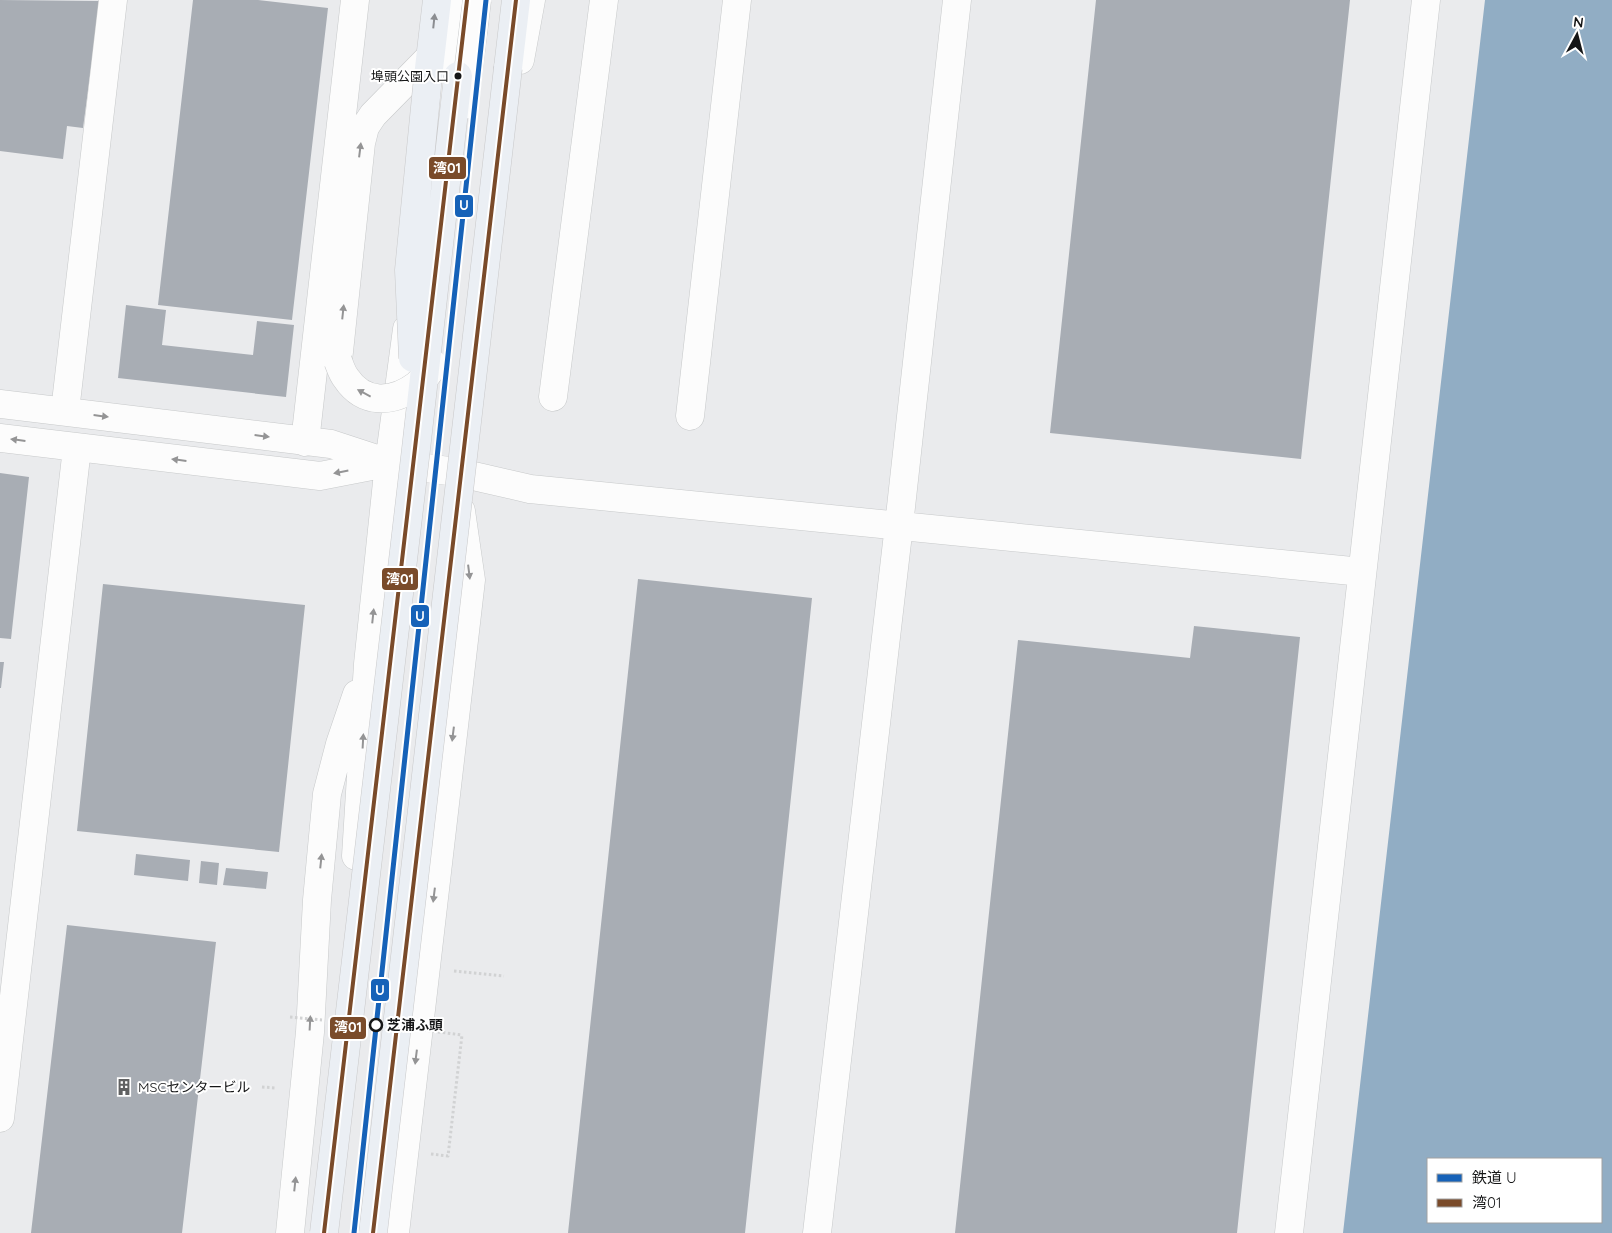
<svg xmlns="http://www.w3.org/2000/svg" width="1612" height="1233" font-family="Quicksand,'Noto Sans JP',sans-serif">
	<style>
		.water { fill: #91adc4; fill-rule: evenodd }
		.building { fill: #a8adb4 }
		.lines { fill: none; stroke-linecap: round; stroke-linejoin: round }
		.minor-casing { stroke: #c7c9ca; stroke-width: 29 }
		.highway-casing { stroke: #c9c9ca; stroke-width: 29 }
		.path { stroke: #d1d2d3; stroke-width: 3; stroke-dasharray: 2.5 2.5; stroke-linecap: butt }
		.minor { stroke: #fcfcfc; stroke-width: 28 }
		.highway { stroke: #ebeff4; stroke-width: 28 }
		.minor-bridge-casing { stroke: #c7c9ca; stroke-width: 29; stroke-linecap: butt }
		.highway-bridge-casing { stroke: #c9c9ca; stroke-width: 29; stroke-linecap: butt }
		.path-bridge { stroke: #d1d2d3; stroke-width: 3; stroke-dasharray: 2.5 2.5; stroke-linecap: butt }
		.minor-bridge { stroke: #fcfcfc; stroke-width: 28 }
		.highway-bridge { stroke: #ebeff4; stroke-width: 28 }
		.bus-1-casing { stroke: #fff; stroke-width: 8 }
		.bus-1 { stroke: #7a4b2a; stroke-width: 4 }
		.rail-1-casing { stroke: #fff; stroke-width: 9 }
		.rail-1 { stroke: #1662b8; stroke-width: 5 }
		.oneway { fill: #8b8d91 }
		.oneway2 { fill: #949495 }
		.bus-dot { fill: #151617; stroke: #fff; stroke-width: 2 }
		.stop-dot { fill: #fff; stroke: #151617; stroke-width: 2.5 }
		.labels { text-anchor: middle; stroke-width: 4; stroke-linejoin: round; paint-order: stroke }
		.bus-label { font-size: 13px; fill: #151617; stroke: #fff; text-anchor: end }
		.stop-label { font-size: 14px; font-weight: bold; fill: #151617; stroke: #fff; text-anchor: start }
		.poi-label { font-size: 14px; fill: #151617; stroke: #fff; text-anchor: start }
		.line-badge { stroke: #fff; stroke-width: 2 }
		.badge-label { font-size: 14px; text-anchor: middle; font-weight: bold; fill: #fff }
	</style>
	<rect width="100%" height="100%" fill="#eaebed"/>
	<path class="water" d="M1485,0H1612V1233H1343ZM1428,1159H1601V1222H1428Z"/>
	<path class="building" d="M0,0L100,1L83,128L67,126L63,159L0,151Z
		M193,0H258L328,8L292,320L158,305Z
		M1096,0H1350L1301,459L1050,433Z
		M126,305L166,310L162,345L253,355L257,321L294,325L286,397L118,378Z
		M0,473L29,477L11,639L0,638Z
		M638,579L812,598L745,1233H568Z
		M103,584L305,605L279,852L77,831Z
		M1194,626L1300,637L1237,1233H955L1018,640L1190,658Z
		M0,662H4L1,688H0Z
		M136,854L190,860L188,881L134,875Z
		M201,861L219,863L217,885L199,883Z
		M226,868L268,872L266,889L223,885Z
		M67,925L216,942L182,1233H31Z"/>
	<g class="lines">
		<g class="minor-casing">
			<path id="minor" d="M520,60L531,0
				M427,206L460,0
				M338,361L361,143L365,127L373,115L430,57
				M553,397L604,0
				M0,404L331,444L389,463L456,472L530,489L1362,572
				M65,411L113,0
				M690,416L737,0
				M0,438L320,476L387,463
				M305,442L355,0
				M356,856L368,664L389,463L407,329
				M0,1118L77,448
				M290,1233L310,1032L317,900L327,794L340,744L357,694
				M395,1233L471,580L461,511
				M817,1233L899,525L957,0
				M1289,1233L1426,0"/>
		</g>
		<g class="highway-casing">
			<path id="highway" d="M508,68L516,0
				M428,77L437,0"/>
		</g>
		<path class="path" d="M454,971L504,976
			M262,1087L276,1088
			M431,1154L448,1156L462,1035"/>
		<use href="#minor" class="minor"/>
		<use href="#highway" class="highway"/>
		<g class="minor-bridge-casing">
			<path id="minor-bridge" d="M464,105L477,0
				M338,361C340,366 342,373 346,378C364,405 393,403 417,385C422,380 432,371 433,364"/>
		</g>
		<g class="highway-bridge-casing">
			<path id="highway-bridge" d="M413,358L409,270L428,77
				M324,1233L416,449L458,76
				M373,1233L508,68"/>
		</g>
		<path class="path-bridge" d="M290,1017L322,1020
			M423,1030L462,1035"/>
		<use href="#minor-bridge" class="minor-bridge"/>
		<use href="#highway-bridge" class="highway-bridge"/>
		<g class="bus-1-casing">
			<path id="bus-1" d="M324,1233L467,0
				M373,1233L516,0"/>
		</g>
		<use href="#bus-1" class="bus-1"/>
		<g class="rail-1-casing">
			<path id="rail-1" d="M354,1233L486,0"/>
		</g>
		<use href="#rail-1" class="rail-1"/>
	</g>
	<defs><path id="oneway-solid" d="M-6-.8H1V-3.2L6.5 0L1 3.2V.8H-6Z" transform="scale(1.25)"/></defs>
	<use class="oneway" href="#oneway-solid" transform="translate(434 21) rotate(-84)"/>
	<g class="oneway2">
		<use href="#oneway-solid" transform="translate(360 150) rotate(-83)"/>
		<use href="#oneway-solid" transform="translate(343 312) rotate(-84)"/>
		<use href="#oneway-solid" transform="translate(364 393) rotate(-152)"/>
		<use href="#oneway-solid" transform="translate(101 416) rotate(7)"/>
		<use href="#oneway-solid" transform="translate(262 436) rotate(7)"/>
		<use href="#oneway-solid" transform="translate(18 440) rotate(-173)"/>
		<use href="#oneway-solid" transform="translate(179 460) rotate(-173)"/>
		<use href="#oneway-solid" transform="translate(341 472) rotate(169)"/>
		<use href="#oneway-solid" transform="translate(469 572) rotate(83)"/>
		<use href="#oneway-solid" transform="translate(373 616) rotate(-84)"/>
		<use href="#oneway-solid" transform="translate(453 734) rotate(97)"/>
		<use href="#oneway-solid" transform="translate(363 741) rotate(-87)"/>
		<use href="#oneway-solid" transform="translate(321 861) rotate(-84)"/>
		<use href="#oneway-solid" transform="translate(434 895) rotate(97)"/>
		<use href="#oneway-solid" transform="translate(310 1023) rotate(-87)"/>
		<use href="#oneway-solid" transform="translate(416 1057) rotate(97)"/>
		<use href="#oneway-solid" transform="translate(295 1184) rotate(-84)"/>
	</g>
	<defs>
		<g id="building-bare" transform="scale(1.35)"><path d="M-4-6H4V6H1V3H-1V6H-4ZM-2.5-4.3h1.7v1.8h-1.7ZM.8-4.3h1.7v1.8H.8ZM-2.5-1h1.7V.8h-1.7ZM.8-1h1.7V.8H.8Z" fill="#606162" stroke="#fff" stroke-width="2.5" paint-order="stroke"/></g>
	</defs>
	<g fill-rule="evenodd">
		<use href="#building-bare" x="124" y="1087"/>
	</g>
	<circle class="bus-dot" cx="458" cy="76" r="4.5"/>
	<circle class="stop-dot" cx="376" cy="1025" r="6"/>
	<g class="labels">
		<g class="bus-label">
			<text x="449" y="81">埠頭公園入口</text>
		</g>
		<g class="stop-label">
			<text x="387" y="1030">芝浦ふ頭</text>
		</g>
		<g class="poi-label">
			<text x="138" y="1092">MSCセンタービル</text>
		</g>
	</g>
	<g class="line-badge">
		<rect x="428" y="156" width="39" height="24" rx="5" fill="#7a4b2a"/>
		<rect x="454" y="194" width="20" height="24" rx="5" fill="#1662b8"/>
		<rect x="381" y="567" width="38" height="24" rx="5" fill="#7a4b2a"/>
		<rect x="410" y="604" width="20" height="24" rx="5" fill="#1662b8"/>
		<rect x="370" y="978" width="20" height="24" rx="5" fill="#1662b8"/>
		<rect x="329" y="1016" width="38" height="24" rx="5" fill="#7a4b2a"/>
	</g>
	<g class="badge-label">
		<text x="447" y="173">湾01</text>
		<text x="464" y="210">U</text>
		<text x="400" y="584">湾01</text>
		<text x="420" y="621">U</text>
		<text x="380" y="995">U</text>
		<text x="348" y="1032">湾01</text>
	</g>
	<rect x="1427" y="1158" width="175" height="65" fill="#ffffff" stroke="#a1a2a2"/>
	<rect x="1437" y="1174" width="25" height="8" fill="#1662b8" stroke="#a1a2a2"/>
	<text x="1472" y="1183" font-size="15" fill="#151617">鉄道 U</text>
	<rect x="1437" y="1199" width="25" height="8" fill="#7a4b2a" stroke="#a1a2a2"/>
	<text x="1472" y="1208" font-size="15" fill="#151617">湾01</text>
	<g transform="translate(1577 35) rotate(7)" stroke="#ffffff" stroke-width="4" paint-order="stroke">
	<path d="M0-4L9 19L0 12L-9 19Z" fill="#151617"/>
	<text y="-8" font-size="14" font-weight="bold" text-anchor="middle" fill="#151617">N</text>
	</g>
</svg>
